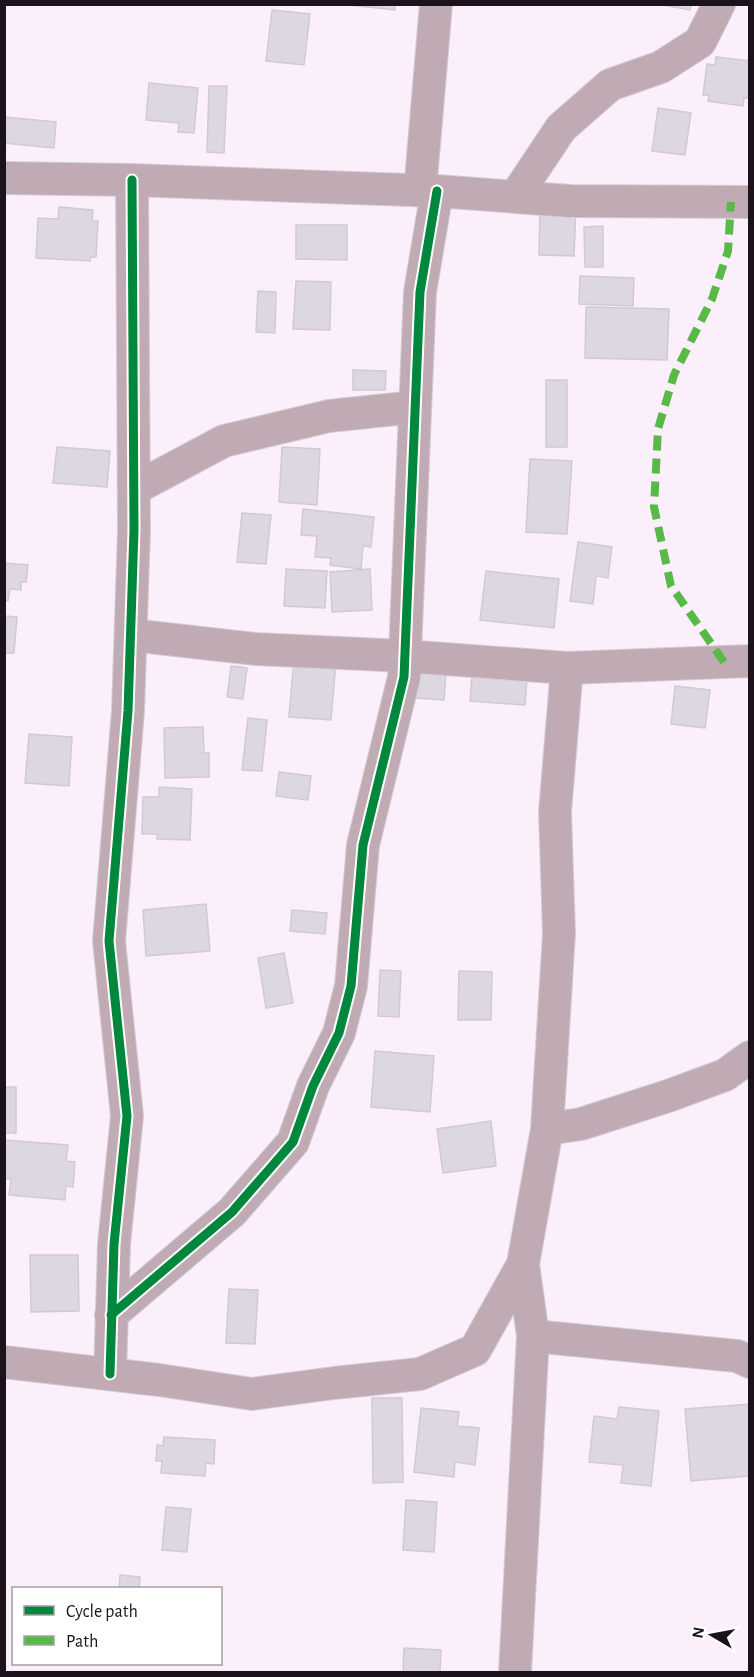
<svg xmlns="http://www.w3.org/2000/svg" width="754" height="1677" font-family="'Alegreya Sans',sans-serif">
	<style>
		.building { fill: #ddd7e2; stroke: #d1cad5; stroke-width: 1.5 }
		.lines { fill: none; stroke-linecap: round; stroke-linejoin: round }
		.minor-casing { stroke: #d5ccd5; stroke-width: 34 }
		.minor { stroke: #c0abb4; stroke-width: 32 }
		.quiet { stroke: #58b947; stroke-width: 8; stroke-dasharray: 15 8; stroke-linecap: butt }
		.cycleway-casing { stroke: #fff; stroke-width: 13 }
		.cycleway { stroke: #00873e; stroke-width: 9 }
	</style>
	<rect width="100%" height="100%" fill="#faeffa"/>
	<path class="building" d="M339,4H395V10Z
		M657,4H691L690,10Z
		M272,10L310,14L304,65L266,61Z
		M716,57L750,61V98H744L743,106L708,101L709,95H703L707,64L715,65Z
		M149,83L198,88L194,133L178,132L179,123L146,120Z
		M209,86H227L224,153L207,152Z
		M658,108L691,113L685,155L652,151Z
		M4,117L56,122L54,148L4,143Z
		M540,205L576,206L574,256L539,255Z
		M59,207L93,210L92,221H98L96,257H91L90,261L36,258L38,218L58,219Z
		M296,225H347V260L296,259Z
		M603,226V267H585L584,227Z
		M580,276L634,278L633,306L579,304Z
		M296,281L331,282L330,330L293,329Z
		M258,291L276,292L275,333L256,332Z
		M586,307L669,309L667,360L585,358Z
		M353,370L386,371L385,390H353Z
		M546,380H567V447H546Z
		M57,447L110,451L107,487L53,483Z
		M282,447L320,449L317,505L279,502Z
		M530,459L572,461L567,534L526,532Z
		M303,509L374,517L371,547L363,546L361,569L330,565L331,558L315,557L317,536L301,535Z
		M242,513L271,515L266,564L237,562Z
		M578,542L612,547L608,578L596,576L593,604L570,601Z
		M4,563L28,565L26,582H21V590L10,589L8,601H4Z
		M286,569L327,571L325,608L284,606Z
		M370,569L372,610L332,612L330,572Z
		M486,571L559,579L554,628L480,620Z
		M4,616L17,617L14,653H4Z
		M294,658L336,662L331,720L289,717Z
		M418,658L447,660L444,700L416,698Z
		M231,666L247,668L243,699L227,697Z
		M472,675L527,678L525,705L470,701Z
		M675,686L710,690L705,728L671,724Z
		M248,718L267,720L262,771L242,770Z
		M203,727L204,753H209V777L165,778L164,728Z
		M29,734L72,737L69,786L25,783Z
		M279,772L311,776L308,800L276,796Z
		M159,787L192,789L190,840L157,839V834H142L143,797H159Z
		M206,904L210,951L146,956L143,910Z
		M292,910L327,913L325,934L290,931Z
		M284,953L293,1003L266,1008L258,958Z
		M380,970L401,971L399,1017L378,1016Z
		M459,971L492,972L491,1020H458Z
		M375,1051L434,1056L430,1112L371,1107Z
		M4,1087H16V1133H4Z
		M491,1121L496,1166L443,1173L437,1129Z
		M4,1140L68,1145L66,1161L75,1162L73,1187L66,1186L65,1200L9,1195L11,1179L4,1178Z
		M30,1255H78L79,1311L31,1312Z
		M229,1289L258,1290L255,1344L226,1343Z
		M372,1398H402L403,1482L373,1483Z
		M750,1404V1476L691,1481L685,1409Z
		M619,1407L659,1411L651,1486L621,1483L623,1465L589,1462L594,1416L617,1419Z
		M421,1408L459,1412L457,1426L479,1428L475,1465L455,1462L454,1477L414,1472Z
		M164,1437L215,1440L214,1464L206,1463L205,1476L161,1473L162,1461H156L157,1445L163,1446Z
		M406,1500L437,1502L434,1552L403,1550Z
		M166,1507L191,1509L187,1552L162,1550Z
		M120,1575L140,1577L139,1588H119Z
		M404,1648L441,1650L440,1672H403Z"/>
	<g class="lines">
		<g class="minor-casing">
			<path id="minor" d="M4,178L132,180L437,191L570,201L750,202
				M420,191L436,4
				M515,197L561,128L610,85L661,67L700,42L719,4
				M134,489L224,441L329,416L415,407
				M131,635L256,649L404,656L567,668L750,661
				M547,1129L581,1124L668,1096L725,1075L750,1057
				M111,1315L232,1212L293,1142L313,1086L339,1033L351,986L363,845L404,677L420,292L437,191
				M533,1336L737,1356L750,1362
				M4,1362L159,1380L252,1394L334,1383L420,1374L475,1350L523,1264L547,1129L559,933L555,812L567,668
				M110,1374L114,1244L127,1116L109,941L128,711L134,530L132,180
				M515,1672L533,1336L523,1264"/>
		</g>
		<use href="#minor" class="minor"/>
		<path class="quiet" d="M724,662L671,586L654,507L658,429L674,375L712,299L728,251L731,202"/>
		<g class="cycleway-casing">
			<path id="cycleway" d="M111,1315L232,1212L293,1142L313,1086L339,1033L351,986L363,845L404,677L420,292L437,191
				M110,1374L114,1244L127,1116L109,941L128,711L134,530L132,180"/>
		</g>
		<use href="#cycleway" class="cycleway"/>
	</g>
	<rect width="754" height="1677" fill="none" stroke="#1b121b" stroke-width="12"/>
	<rect x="12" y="1587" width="210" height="78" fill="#ffffff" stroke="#a4a0a4" stroke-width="1.5"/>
	<rect x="24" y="1606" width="30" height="9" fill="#00873e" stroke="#a4a0a4" stroke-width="1.5"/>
	<text x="66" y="1617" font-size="18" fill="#1b121b">Cycle path</text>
	<rect x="24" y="1636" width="30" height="9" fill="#58b947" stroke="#a4a0a4" stroke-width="1.5"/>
	<text x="66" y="1647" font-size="18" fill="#1b121b">Path</text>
	<g transform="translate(712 1635) rotate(280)" stroke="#ffffff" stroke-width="4.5" paint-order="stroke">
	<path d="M0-4.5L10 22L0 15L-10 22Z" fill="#1b121b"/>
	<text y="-9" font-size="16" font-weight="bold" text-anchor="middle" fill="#1b121b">N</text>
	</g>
</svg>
